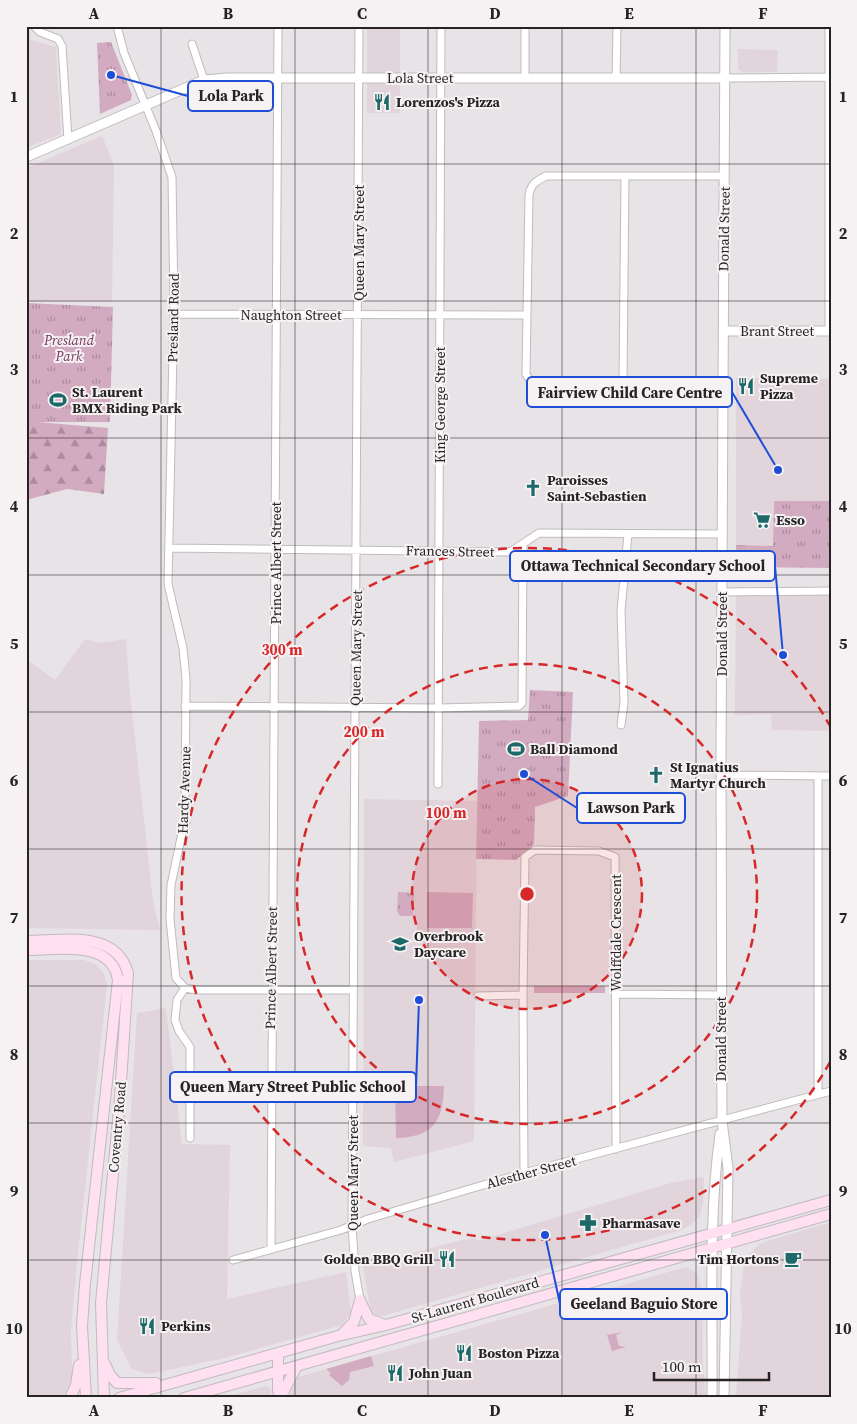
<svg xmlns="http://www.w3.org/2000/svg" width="857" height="1424" font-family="'Source Serif 4',serif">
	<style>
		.built { fill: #e1d4db }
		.green { fill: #d3abc1 }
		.forest { fill: url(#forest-firs) }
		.park { fill: url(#park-tufts) }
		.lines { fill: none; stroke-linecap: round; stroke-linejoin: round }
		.minor-casing { stroke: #c0bbbd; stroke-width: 9 }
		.tertiary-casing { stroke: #c0bbbd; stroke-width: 11 }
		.secondary-casing { stroke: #c0bbbd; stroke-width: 12 }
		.minor { stroke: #fff; stroke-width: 7 }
		.tertiary { stroke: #fff; stroke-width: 9 }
		.secondary { stroke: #fee0f1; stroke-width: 10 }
		.grid { fill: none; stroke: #252324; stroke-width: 1; stroke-opacity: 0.55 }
		.ring { fill: none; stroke: #d62828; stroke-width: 2.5; stroke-dasharray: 9 6 }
		.labels { text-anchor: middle; stroke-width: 4; stroke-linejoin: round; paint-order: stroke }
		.street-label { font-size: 14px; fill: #252324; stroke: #f6f1f3 }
		.poi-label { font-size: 14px; font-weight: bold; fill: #252324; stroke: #f6f1f3; text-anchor: start }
		.park-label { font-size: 14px; font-style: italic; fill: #76365d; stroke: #f6f1f3 }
		.centre { fill: #d62828; stroke: #f6f1f3; stroke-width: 2.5 }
		.ring-label { font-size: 15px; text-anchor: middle; font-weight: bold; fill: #d62828; stroke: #f6f1f3; stroke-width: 4; stroke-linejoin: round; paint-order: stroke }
		.leader { fill: none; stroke: #1d4ed8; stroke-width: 2 }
		.callout-dot { fill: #1d4ed8; stroke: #f6f1f3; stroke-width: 2 }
		.callout { fill: #f6f1f3; stroke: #1d4ed8; stroke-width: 2 }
		.callout-label { font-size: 15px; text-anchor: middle; font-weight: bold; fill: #252324 }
		.neatline { fill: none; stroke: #252324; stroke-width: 2 }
		.grid-label { font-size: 16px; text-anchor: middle; font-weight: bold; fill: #252324 }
	</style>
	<defs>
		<pattern id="forest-firs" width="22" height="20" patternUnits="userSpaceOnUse" patternTransform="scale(1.25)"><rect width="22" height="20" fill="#d3abc1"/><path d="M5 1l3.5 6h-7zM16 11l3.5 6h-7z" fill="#ab8b9d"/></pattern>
		<pattern id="park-tufts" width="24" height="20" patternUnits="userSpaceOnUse" patternTransform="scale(1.25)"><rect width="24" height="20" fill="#d3abc1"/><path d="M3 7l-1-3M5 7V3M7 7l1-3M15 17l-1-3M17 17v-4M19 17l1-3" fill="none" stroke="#ab8b9d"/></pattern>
	</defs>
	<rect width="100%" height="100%" fill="#e8e3e6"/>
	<path class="built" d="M26,26H29L31,40L56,47L61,134L26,148Z
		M367,26H400V113H367Z
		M738,49L778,50L777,72H742L738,69Z
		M102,136L114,165L112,302H26V168Z
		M736,378L831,379V501H774L773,547L736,545Z
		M736,595H831V731L772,730L771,714L735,715Z
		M85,639L100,643L126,639L129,684L153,901L160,930L26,928V659L55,680Z
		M364,799L477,801L474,1141L394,1162L391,1148L363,1146Z
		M26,960H84L96,964L104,974L107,985L77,1262L71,1332L72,1375L69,1385L63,1398H26Z
		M166,1008L182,1144L230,1145L227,1299L346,1272L351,1313L342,1325L225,1358L149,1374L132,1369L117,1340L137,1013Z
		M704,1177L703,1202L700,1216L692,1224L681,1230L386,1315L376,1317L370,1307L363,1266L458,1241L475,1238L477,1241L671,1183Z
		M831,1222V1398H736L742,1315L740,1292L745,1258L761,1243Z
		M686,1267L697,1273L702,1291L703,1364L706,1398H288L298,1377Z
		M266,1386L271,1390V1398H222Z"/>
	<path class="green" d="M427,892L473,893L472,928H427Z
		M534,986H605V993H534Z
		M398,1086H444C443,1121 434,1137 396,1138L395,1089Z
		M622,1332L616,1335L619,1346L626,1347L612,1351L607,1335Z
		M371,1356L374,1366L350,1372L349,1380L342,1386L329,1375L331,1373L326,1369Z"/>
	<path class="forest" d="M26,421L108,428L104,494L67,489L26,500Z"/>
	<path class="park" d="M111,42L132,95L131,100L100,114L97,43Z
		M26,303L113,307L110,422H26Z
		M774,501H831V568L736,567V545L773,546Z
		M530,690L573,692L568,796L535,807L534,844L516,860L476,859L479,721L528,720Z
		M398,892L414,893L413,916H400L397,911Z"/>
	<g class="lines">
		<g class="minor-casing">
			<path id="minor" d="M34,26L40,32L58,39L62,46L68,140
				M117,26L124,53L156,131L172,177L174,305L168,584L183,648L186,679L185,819L171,885L170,919L176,978L185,988L196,990H353
				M359,26L352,1225L355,1271L360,1300
				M192,44L204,80
				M525,78V26
				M725,78L831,77
				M616,79L617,26
				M174,314L527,315
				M829,331V26
				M623,382L625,176
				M724,386L623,382L548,385L531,382L526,374L529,195C531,184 536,181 546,176H724
				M170,548L510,552L539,533L723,534
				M722,592L831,591
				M185,706L439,708L519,706L522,703L523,545
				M621,725L624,703L621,611L628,534
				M721,775L831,776
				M438,784L441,26
				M185,988L177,1000L175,1020L179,1031L190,1047V1138
				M616,994L721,995
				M478,996L523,995
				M818,1094V776
				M524,1173L523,995L525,857L535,850L599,851L615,857L616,1149
				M271,1249L278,26
				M233,1260L341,1230L368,1219L524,1173L831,1091"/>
		</g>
		<g class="tertiary-casing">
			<path id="tertiary" d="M26,157L204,80L227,78H725
				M723,331H831
				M712,1398C713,1310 708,1221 720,1134
				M724,1398L728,1168L722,1121L721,757L725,26"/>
		</g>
		<g class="secondary-casing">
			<path id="secondary" d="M26,941C62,941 116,929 128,973L120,1098L101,1303L104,1398
				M26,950C56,950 112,939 118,980L85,1284L82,1326L86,1398
				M360,1301L369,1319L385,1325
				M343,1333L354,1322L360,1300
				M278,1353V1390L280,1396
				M105,1364L110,1375L117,1383H156
				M70,1398L76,1385L79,1365
				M119,1398L338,1336L386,1325L831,1200
				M184,1398L831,1214
				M280,1398L297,1366"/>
		</g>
		<use href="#minor" class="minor"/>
		<use href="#tertiary" class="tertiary"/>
		<use href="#secondary" class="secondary"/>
	</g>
	<path class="grid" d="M161,26V1398M295,26V1398M428,26V1398M562,26V1398M696,26V1398M26,164H831M26,301H831M26,438H831M26,575H831M26,712H831M26,849H831M26,986H831M26,1123H831M26,1260H831"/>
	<circle cx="527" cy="894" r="115" fill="#d62828" fill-opacity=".12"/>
	<g class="ring">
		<circle cx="527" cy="894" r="115"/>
		<circle cx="527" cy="894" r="230"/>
		<path d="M830 1062A346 346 0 1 1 830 726"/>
	</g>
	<defs>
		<g id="restaurant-bare" transform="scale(1.35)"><path d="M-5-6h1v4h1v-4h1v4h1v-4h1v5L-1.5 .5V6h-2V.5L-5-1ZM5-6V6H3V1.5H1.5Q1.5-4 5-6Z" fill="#1d6969" stroke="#f6f1f3" stroke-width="2.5" paint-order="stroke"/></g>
		<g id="stadium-bare" transform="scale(1.35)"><path d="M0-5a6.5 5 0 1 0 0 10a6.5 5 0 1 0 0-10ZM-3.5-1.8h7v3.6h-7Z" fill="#1d6969" stroke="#f6f1f3" stroke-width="2.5" paint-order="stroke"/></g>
		<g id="church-bare" transform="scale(1.35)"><path d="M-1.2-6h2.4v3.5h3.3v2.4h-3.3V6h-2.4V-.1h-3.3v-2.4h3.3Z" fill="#1d6969" stroke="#f6f1f3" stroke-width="2.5" paint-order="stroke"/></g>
		<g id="supermarket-bare" transform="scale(1.35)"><path d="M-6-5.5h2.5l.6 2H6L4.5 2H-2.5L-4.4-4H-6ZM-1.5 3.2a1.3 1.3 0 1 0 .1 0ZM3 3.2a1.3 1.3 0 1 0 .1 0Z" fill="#1d6969" stroke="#f6f1f3" stroke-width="2.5" paint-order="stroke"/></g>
		<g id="school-bare" transform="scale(1.35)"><path d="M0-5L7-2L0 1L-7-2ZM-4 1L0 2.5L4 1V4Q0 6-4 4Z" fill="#1d6969" stroke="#f6f1f3" stroke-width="2.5" paint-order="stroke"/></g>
		<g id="pharmacy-bare" transform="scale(1.35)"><path d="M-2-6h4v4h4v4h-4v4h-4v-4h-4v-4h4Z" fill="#1d6969" stroke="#f6f1f3" stroke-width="2.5" paint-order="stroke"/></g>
		<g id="cafe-bare" transform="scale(1.35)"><path d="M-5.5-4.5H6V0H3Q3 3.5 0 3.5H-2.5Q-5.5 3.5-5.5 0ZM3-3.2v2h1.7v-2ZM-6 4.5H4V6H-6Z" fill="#1d6969" stroke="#f6f1f3" stroke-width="2.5" paint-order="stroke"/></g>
	</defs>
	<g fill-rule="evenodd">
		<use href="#restaurant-bare" x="382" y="102"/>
		<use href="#restaurant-bare" x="746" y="386"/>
		<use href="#stadium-bare" x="58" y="400"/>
		<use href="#church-bare" x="533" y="488"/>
		<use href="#supermarket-bare" x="762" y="520"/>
		<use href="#stadium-bare" x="516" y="749"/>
		<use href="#church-bare" x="656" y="775"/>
		<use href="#school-bare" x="400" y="944"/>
		<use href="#pharmacy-bare" x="588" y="1223"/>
		<use href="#restaurant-bare" x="447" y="1259"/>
		<use href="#cafe-bare" x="793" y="1259"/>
		<use href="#restaurant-bare" x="147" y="1326"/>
		<use href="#restaurant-bare" x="464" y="1353"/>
		<use href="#restaurant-bare" x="395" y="1373"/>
	</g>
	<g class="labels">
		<g class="street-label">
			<text x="420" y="83">Lola Street</text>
			<text transform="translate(724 229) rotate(-89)" y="5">Donald Street</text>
			<text transform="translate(359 243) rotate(-90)" y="5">Queen Mary Street</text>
			<text x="291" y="320">Naughton Street</text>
			<text transform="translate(173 318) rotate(-89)" y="5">Presland Road</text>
			<text x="777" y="336">Brant Street</text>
			<text transform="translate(440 405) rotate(-90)" y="5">King George Street</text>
			<text transform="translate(450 551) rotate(1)" y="5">Frances Street</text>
			<text transform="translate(276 563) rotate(-90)" y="5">Prince Albert Street</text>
			<text transform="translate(722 634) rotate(-90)" y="5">Donald Street</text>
			<text transform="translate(356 648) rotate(-89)" y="5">Queen Mary Street</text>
			<text transform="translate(184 790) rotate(-88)" y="5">Hardy Avenue</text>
			<text transform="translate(616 933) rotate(-90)" y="5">Wolffdale Crescent</text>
			<text transform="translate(271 968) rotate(-89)" y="5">Prince Albert Street</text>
			<text transform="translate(721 1039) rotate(-90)" y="5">Donald Street</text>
			<text transform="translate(117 1127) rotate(-85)" y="5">Coventry Road</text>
			<text transform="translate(531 1172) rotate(-15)" y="5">Alesther Street</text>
			<text transform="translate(353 1173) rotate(-90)" y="5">Queen Mary Street</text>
			<text transform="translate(475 1300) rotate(-16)" y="5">St-Laurent Boulevard</text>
		</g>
		<g class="poi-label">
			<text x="396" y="107">Lorenzos's Pizza</text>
			<text x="760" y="383">Supreme<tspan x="760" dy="16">Pizza</tspan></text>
			<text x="72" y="397">St. Laurent<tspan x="72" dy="16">BMX Riding Park</tspan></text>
			<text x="547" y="485">Paroisses<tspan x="547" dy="16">Saint-Sebastien</tspan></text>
			<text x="776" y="525">Esso</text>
			<text x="530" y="754">Ball Diamond</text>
			<text x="670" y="772">St Ignatius<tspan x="670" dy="16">Martyr Church</tspan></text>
			<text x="414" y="941">Overbrook<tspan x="414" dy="16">Daycare</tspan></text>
			<text x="602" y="1228">Pharmasave</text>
			<text x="433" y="1264" text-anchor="end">Golden BBQ Grill</text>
			<text x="779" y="1264" text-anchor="end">Tim Hortons</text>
			<text x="161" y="1331">Perkins</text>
			<text x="478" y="1358">Boston Pizza</text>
			<text x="409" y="1378">John Juan</text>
		</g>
		<g class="park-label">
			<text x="69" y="345">Presland<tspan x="69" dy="16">Park</tspan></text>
		</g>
	</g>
	<circle cx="527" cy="894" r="8" class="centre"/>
	<g class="ring-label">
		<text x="282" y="655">300 m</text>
		<text x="364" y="737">200 m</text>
		<text x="446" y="818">100 m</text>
	</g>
	<path class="leader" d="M111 75L188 96M778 470L732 392M783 655L775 566M524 774L577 808M419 1000L416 1087M545 1235L560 1304"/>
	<g class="callout-dot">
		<circle cx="111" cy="75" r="5"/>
		<circle cx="778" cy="470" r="5"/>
		<circle cx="783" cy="655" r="5"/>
		<circle cx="524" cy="774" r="5"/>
		<circle cx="419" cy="1000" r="5"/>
		<circle cx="545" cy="1235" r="5"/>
	</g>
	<g class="callout">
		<rect x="188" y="81" width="85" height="30" rx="5"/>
		<rect x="527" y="377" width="205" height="30" rx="5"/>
		<rect x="510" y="551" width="265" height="30" rx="5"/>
		<rect x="577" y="793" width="108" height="30" rx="5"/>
		<rect x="170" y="1072" width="246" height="30" rx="5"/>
		<rect x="560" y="1289" width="167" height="30" rx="5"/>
	</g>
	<g class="callout-label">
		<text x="231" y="101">Lola Park</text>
		<text x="630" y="398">Fairview Child Care Centre</text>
		<text x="643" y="571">Ottawa Technical Secondary School</text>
		<text x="631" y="813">Lawson Park</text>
		<text x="293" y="1092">Queen Mary Street Public School</text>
		<text x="644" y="1309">Geeland Baguio Store</text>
	</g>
	<rect width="857" height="1424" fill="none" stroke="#f6f1f3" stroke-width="55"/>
	<path d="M654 1372v8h115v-8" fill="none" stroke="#252324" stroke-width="2.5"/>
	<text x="662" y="1372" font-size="15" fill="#252324" stroke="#f6f1f3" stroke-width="4" paint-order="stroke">100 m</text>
	<rect x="28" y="28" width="802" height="1368" class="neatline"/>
	<g class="grid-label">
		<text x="94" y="19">A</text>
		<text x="228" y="19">B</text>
		<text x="362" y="19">C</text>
		<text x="495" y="19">D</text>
		<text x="629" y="19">E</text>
		<text x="763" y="19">F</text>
		<text x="14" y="102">1</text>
		<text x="843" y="102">1</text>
		<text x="14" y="239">2</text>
		<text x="843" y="239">2</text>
		<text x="14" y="375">3</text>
		<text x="843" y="375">3</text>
		<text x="14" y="512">4</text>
		<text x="843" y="512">4</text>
		<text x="14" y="649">5</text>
		<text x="843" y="649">5</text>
		<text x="14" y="786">6</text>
		<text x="843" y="786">6</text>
		<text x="14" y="923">7</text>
		<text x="843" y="923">7</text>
		<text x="14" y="1060">8</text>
		<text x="843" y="1060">8</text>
		<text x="14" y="1197">9</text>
		<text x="843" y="1197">9</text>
		<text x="14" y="1334">10</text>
		<text x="843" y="1334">10</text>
		<text x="94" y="1416">A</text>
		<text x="228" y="1416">B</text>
		<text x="362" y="1416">C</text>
		<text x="495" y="1416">D</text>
		<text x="629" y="1416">E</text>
		<text x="763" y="1416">F</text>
	</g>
</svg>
